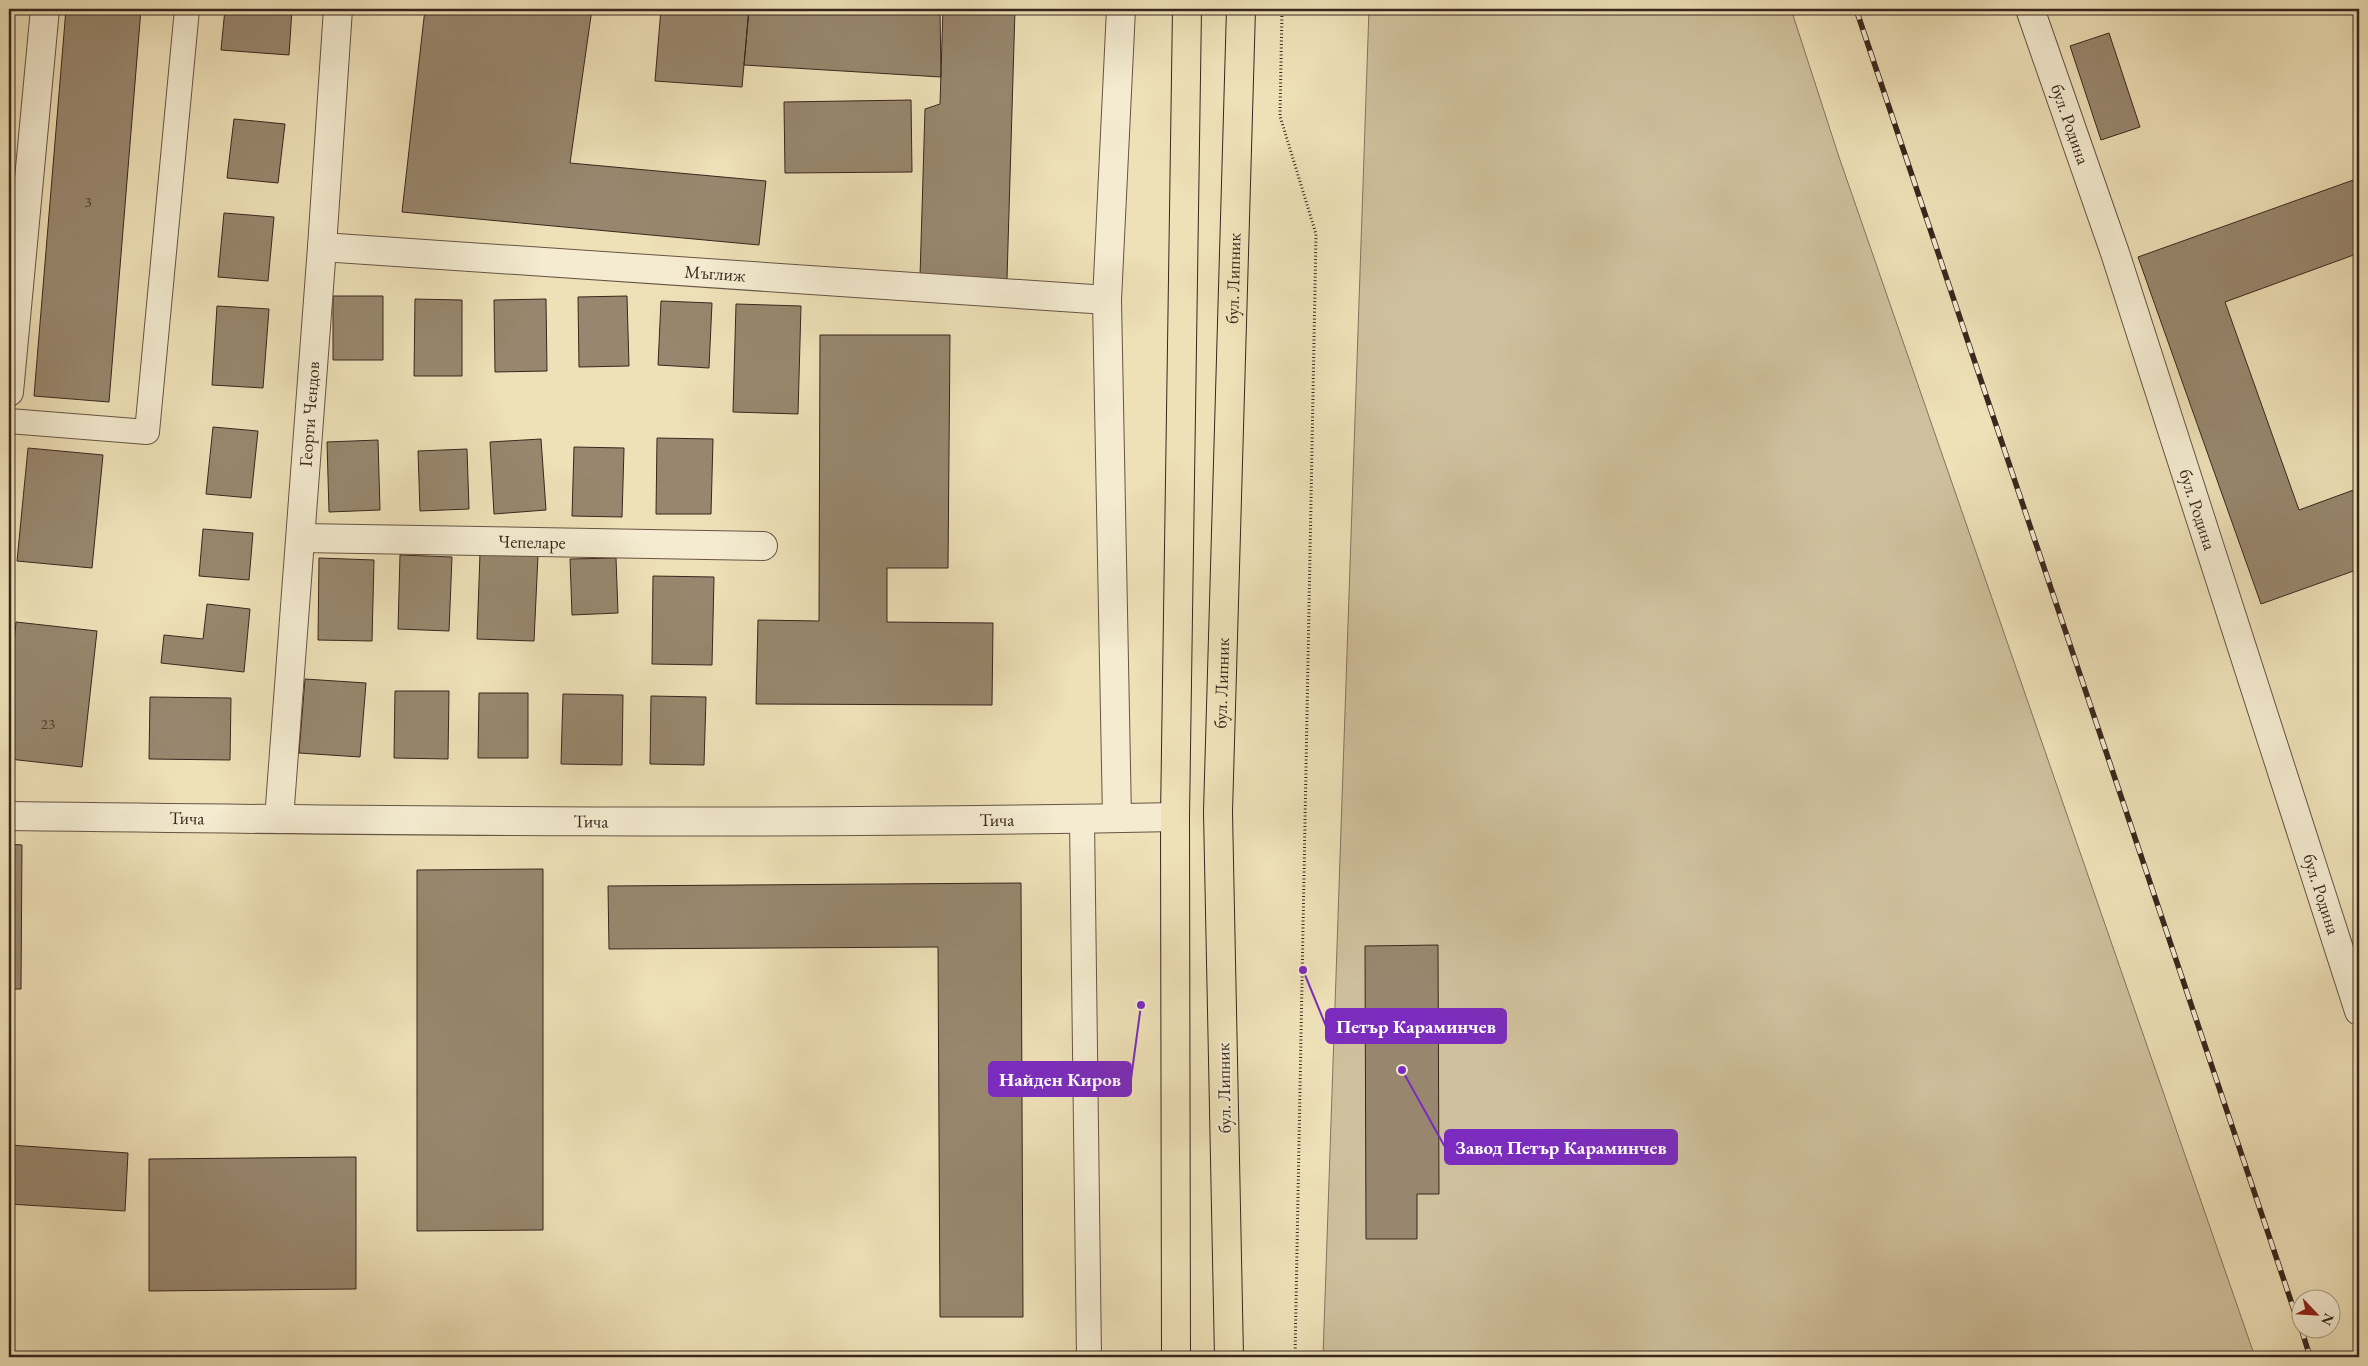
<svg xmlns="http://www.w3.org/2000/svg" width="2368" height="1366" font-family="'EB Garamond',serif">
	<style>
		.green { fill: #cfc09d; stroke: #84735e }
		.building { fill: #98876e; stroke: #3a261e }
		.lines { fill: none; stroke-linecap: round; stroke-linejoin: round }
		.service-casing { stroke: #675444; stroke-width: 26 }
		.minor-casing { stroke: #675444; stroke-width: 30 }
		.tertiary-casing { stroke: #675444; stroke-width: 30 }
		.primary-casing { stroke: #3a261e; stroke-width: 30 }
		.path { stroke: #3a261e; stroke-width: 3; stroke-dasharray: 1 2.5; stroke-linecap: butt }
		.service { stroke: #f4ebd0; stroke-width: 24 }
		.minor { stroke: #f4ebd0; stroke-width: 28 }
		.tertiary { stroke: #f4ebd0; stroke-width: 28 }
		.primary { stroke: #eee0b7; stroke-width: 28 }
		.rail-casing { stroke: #3a261e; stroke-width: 5.5 }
		.rail { stroke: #f4ebd0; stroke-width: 4; stroke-dasharray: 11; stroke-linecap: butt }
		.labels { text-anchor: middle; stroke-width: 4; stroke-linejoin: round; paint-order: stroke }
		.number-label { font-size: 15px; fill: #523e32 }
		.street-label { font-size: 18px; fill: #3a261e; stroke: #f4ebd0 }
		.leader { fill: none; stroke: #7b2cbf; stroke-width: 2 }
		.callout-dot { fill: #7b2cbf; stroke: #f4ebd0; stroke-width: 2 }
		.callout { fill: #7b2cbf; stroke: #7b2cbf; stroke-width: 2 }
		.callout-label { font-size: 19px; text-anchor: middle; font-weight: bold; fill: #fff }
	</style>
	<rect width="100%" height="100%" fill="#eee0b7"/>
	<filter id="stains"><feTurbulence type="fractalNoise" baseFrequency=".004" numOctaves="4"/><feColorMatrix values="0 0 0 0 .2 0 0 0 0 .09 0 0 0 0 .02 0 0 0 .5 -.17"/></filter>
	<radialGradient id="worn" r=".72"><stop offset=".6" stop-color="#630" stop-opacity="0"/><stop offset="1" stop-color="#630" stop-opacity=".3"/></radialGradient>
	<path class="green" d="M1369,9H1791L1839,157L2255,1357H1323Z"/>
	<path class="building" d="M66,9H141L109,402L34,396Z
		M225,9H292L289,55L221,50Z
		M425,9H592L570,163L766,181L759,245L402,212Z
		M661,9H749L742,87L655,81Z
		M749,9H940L941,77L744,65Z
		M943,9H1015L1007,279L920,277L925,109L940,104Z
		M2109,33L2140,127L2101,140L2070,46Z
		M911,100L912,172L785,173L784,102Z
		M234,119L285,124L278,183L227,178Z
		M2359,178V253L2225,302L2299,510L2359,488V569L2261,604L2138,257Z
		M224,213L274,217L268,281L218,277Z
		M333,296H383V360H333Z
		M627,296L629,366L579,367L578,297Z
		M415,299L462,300V376H414Z
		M546,299L547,371L495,372L494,300Z
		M661,301L712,303L709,368L658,365Z
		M736,304L801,306L798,414L733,412Z
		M217,306L269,309L263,388L212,385Z
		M820,335H950L948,568H887V622L993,623L992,705L756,704L758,620L819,621Z
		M213,427L258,431L251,498L206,494Z
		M657,438L713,439L711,514H656Z
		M541,439L546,510L494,514L490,442Z
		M378,440L380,510L329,512L327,442Z
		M574,447L624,448L622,517L572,516Z
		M28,448L103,455L92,568L17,561Z
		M467,449L469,509L420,511L418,451Z
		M203,529L253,533L249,580L199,576Z
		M480,553L538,555L534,641L477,639Z
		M400,555L452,557L449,631L398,629Z
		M319,558L374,560L372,641L318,640Z
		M616,558L618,613L572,615L570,559Z
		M653,576L714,577L712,665L652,664Z
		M207,604L250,609L244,672L161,663L164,635L203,639Z
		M16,622L97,631L82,767L9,759V690Z
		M305,679L366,683L360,757L299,753Z
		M395,691H449L448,759L394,758Z
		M479,693H528V758H478Z
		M563,694L623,695L622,765L561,764Z
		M651,696L706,697L704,765L650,764Z
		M150,697L231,698L230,760L149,759Z
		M9,844L22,845L21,989H9Z
		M543,869V1230L417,1231V870Z
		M1021,883L1023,1317H940L938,947L609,949L608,886Z
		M1438,945L1439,1194H1417V1239H1366L1365,946Z
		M9,1145L128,1153L125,1211L9,1204Z
		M356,1157V1289L149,1291V1159Z"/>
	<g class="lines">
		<g class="service-casing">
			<path id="service" d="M9,421L147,432L187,9
				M1082,820L1089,1357"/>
		</g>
		<g class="minor-casing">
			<g id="minor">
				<path id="s1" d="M2030,9L2115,253L2359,1011"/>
				<path id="s2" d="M322,247L1107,300"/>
				<path d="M9,392L45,9"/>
				<path id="s3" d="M301,538L763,546"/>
				<path d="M1117,818L1107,300L1121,9"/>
				<path id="s4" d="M279,819L322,247L338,9"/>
			</g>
		</g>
		<g class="tertiary-casing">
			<g id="tertiary">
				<path id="s5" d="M9,816C397,821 786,825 1175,817"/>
			</g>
		</g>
		<g class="primary-casing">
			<g id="primary">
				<path d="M1176,1357L1175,817L1187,9"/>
				<path id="s6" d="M1229,1357L1218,812L1241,9"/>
			</g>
		</g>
		<path class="path" d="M1282,9L1280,116L1316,234L1295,1357"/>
		<use href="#service" class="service"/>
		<use href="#minor" class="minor"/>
		<use href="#tertiary" class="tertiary"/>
		<use href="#primary" class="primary"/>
		<g class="rail-casing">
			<path id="rail" d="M1856,9L2300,1328
				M2301,1328L2310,1357"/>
		</g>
		<use href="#rail" class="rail"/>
	</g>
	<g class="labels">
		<g class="number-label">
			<text x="88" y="207">3</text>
			<text x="48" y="729">23</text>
		</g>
		<g class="street-label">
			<text dy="6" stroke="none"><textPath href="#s1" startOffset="122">бул. Родина</textPath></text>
			<text dy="6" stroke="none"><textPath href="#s2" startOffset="394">Мъглиж</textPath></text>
			<text dy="6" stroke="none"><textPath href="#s6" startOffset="1079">бул. Липник</textPath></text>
			<text dy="6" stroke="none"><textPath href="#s4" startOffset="406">Георги Чендов</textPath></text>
			<text dy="6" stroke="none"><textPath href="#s1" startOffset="528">бул. Родина</textPath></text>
			<text dy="6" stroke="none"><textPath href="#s3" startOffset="231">Чепеларе</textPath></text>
			<text dy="6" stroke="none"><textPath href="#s6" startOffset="674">бул. Липник</textPath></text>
			<text dy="6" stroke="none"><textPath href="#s5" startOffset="178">Тича</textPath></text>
			<text dy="6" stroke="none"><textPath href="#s5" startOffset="582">Тича</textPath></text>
			<text dy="6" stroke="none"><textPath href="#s5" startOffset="988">Тича</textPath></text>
			<text dy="6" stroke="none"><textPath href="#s1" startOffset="932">бул. Родина</textPath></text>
			<text transform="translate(1224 1088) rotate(-91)" y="6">бул. Липник</text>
		</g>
	</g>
	<path class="leader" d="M1303 970L1326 1026M1141 1005L1131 1079M1402 1070L1445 1147"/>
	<g class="callout-dot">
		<circle cx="1303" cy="970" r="5"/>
		<circle cx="1141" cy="1005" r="5"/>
		<circle cx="1402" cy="1070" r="5"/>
	</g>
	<g class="callout">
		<rect x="1326" y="1009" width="180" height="34" rx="5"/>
		<rect x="989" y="1062" width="142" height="34" rx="5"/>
		<rect x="1445" y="1130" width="232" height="34" rx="5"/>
	</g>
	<g class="callout-label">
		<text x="1416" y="1033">Петър Караминчев</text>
		<text x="1060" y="1086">Найден Киров</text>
		<text x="1561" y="1154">Завод Петър Караминчев</text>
	</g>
	<rect width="2368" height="1366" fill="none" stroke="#eee0b7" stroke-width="30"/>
	<rect x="10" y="10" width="2348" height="1346" fill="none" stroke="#3a261e" stroke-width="2.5"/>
	<rect x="15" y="15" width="2338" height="1336" fill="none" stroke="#3a261e"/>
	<g transform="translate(2316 1314) rotate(115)"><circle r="24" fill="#f4ebd0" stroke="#aa9c89"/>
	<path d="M0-4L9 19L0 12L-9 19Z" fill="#8f2418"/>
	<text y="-8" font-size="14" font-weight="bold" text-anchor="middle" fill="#3a261e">N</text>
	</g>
	<rect width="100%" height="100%" filter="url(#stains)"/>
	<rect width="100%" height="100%" fill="url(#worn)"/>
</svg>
